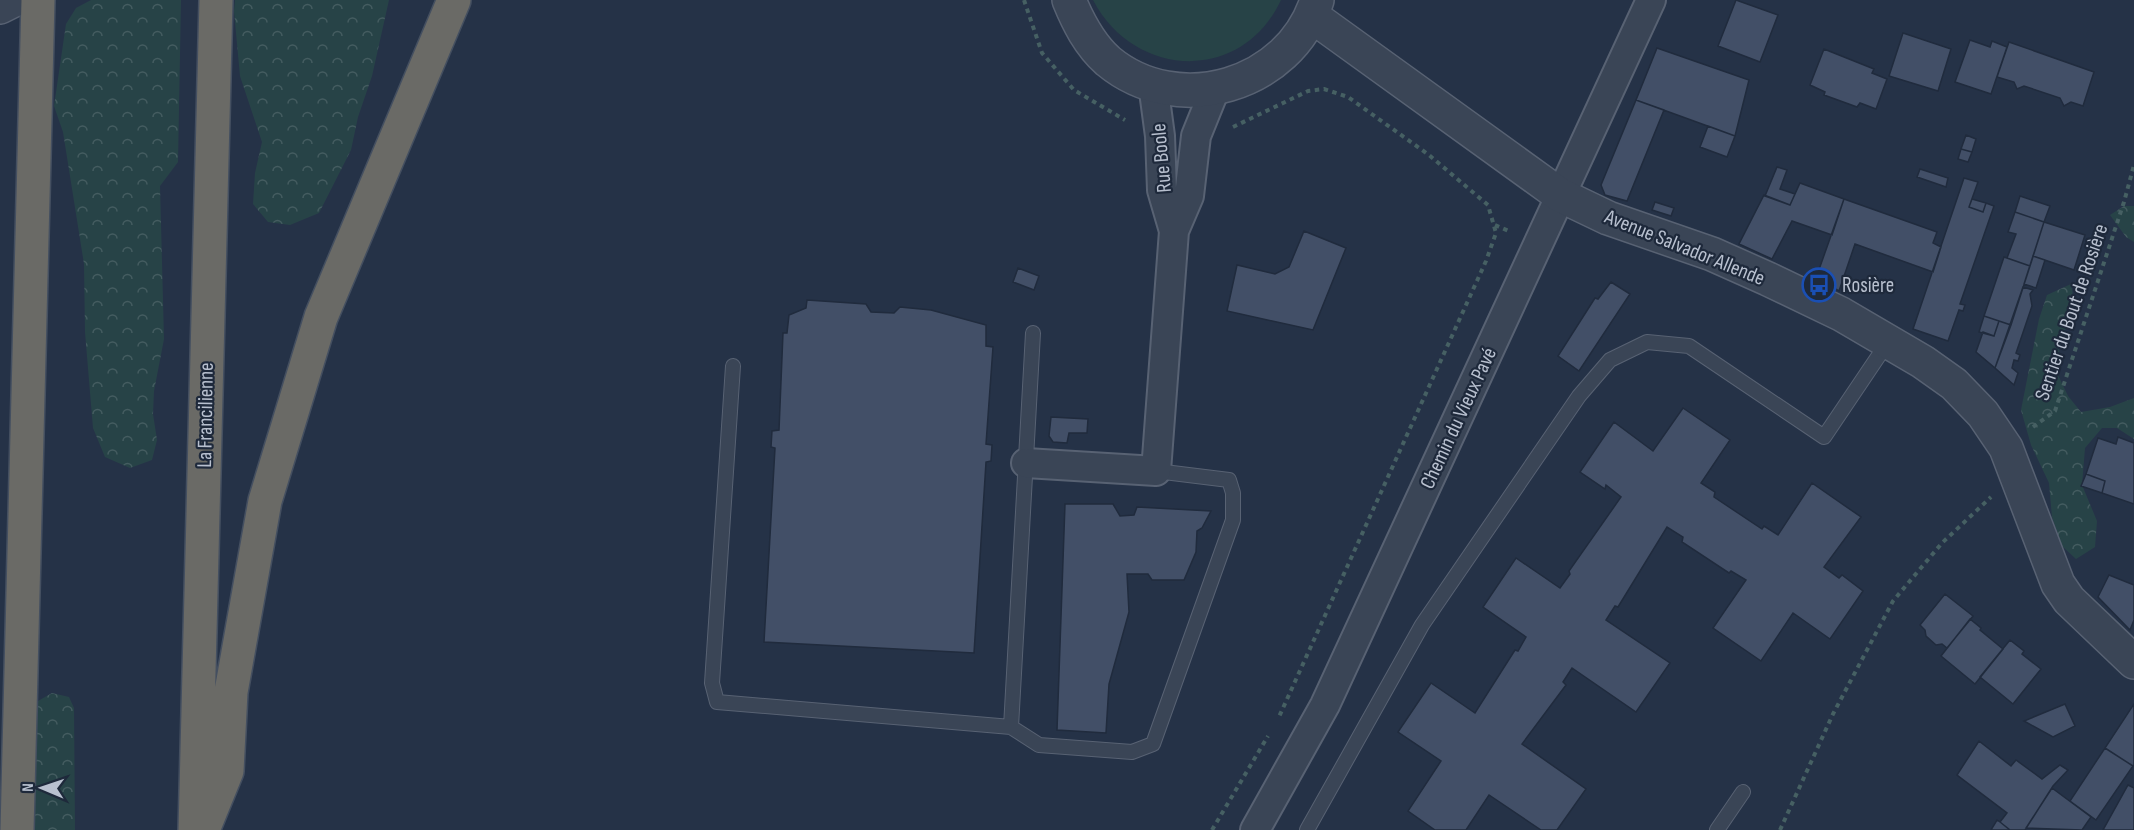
<svg xmlns="http://www.w3.org/2000/svg" width="2134" height="830" font-family="'Sofia Sans Condensed',sans-serif">
	<style>
		.green { fill: #274347 }
		.forest { fill: url(#forest-crowns) }
		.building { fill: #424f67; stroke: #202b3d; stroke-width: 1.5 }
		.lines { fill: none; stroke-linecap: round; stroke-linejoin: round }
		.service-casing { stroke: #586273; stroke-width: 16 }
		.minor-casing { stroke: #586273; stroke-width: 32 }
		.tertiary-casing { stroke: #586273; stroke-width: 36 }
		.trunk-casing { stroke: #444f60; stroke-width: 36 }
		.path { stroke: #466063; stroke-width: 4; stroke-dasharray: 4.5 4.5; stroke-linecap: butt }
		.service { stroke: #3a4556; stroke-width: 14 }
		.minor { stroke: #3a4556; stroke-width: 28 }
		.tertiary { stroke: #3a4556; stroke-width: 33 }
		.trunk { stroke: #6a6a66; stroke-width: 33 }
		.labels { text-anchor: middle; stroke-width: 4.5; stroke-linejoin: round; paint-order: stroke }
		.street-label { font-size: 21px; fill: #b8c0cf; stroke: #1e293b }
		.poi-label { font-size: 21px; fill: #b8c0cf; stroke: #1e293b; text-anchor: start }
	</style>
	<defs>
		<pattern id="forest-crowns" width="20" height="18" patternUnits="userSpaceOnUse" patternTransform="scale(1.5)"><rect width="20" height="18" fill="#274347"/><path d="M2 6a3 3 0 1 1 6 0M12 15a3 3 0 1 1 6 0" fill="none" stroke="#445c60"/></pattern>
	</defs>
	<rect width="100%" height="100%" fill="#253247"/>
	<path class="green" d="M1093,0H1281C1242,84 1134,79 1093,0Z"/>
	<path class="forest" d="M91,0H181L178,162L160,186L164,339L154,391L153,414L157,440L152,460L130,468L105,457L93,428L85,332L84,264L63,132L54,106L66,24L76,8Z
		M235,0H389L372,76L358,117L351,150L319,213L290,225L268,222L253,204L255,173L262,142L240,76L234,11Z
		M2124,206H2134V242L2126,237L2110,215Z
		M2071,284L2075,306L2060,343L2057,373L2068,396L2081,412L2110,407L2134,398V439L2117,428H2102L2085,448L2082,485L2097,521L2095,547L2076,559L2062,546L2052,517L2049,483L2031,445L2021,410L2039,319L2047,295Z
		M52,693L69,697L74,708L75,830H29L31,745L38,701Z"/>
	<path class="building" d="M1736,0L1778,15L1760,62L1718,46Z
		M1903,33L1951,49L1938,91L1889,76Z
		M1970,40L1990,47L1992,41L2007,47L1991,94L1955,82Z
		M2009,42L2094,72L2083,106L2071,102L2064,106L2060,98L2024,86L2017,89L2014,82L1997,77Z
		M1657,48L1749,80L1735,136L1636,100Z
		M1824,49L1874,69L1872,73L1887,79L1876,109L1860,103L1857,107L1824,95L1825,92L1810,85Z
		M1636,100L1664,110L1627,201L1605,195L1601,185Z
		M1708,126L1735,136L1727,157L1700,147Z
		M1966,135L1976,139L1972,152L1961,149Z
		M1961,149L1972,152L1968,162L1958,159Z
		M1777,167L1787,170L1780,189L1795,194L1790,205L1765,196Z
		M1920,169L1948,178L1946,187L1917,177Z
		M1964,178L1978,182L1969,207L1983,212L1986,203L1994,206L1960,304L1965,305L1963,311L1959,310L1948,341L1913,329Z
		M1800,183L1844,199L1832,235L1792,221L1772,259L1739,244L1764,195L1790,205Z
		M2020,196L2050,206L2044,222L2015,212Z
		M1844,199L1937,232L1933,243L1941,247L1933,272L1855,244L1839,291L1816,278Z
		M1972,199L1986,203L1983,212L1969,207Z
		M1655,202L1674,208L1671,216L1652,210Z
		M2015,212L2044,222L2030,266L2007,258L2016,234L2008,232Z
		M2044,222L2085,235L2074,270L2033,256Z
		M1304,231L1346,248L1313,330L1227,311L1237,265L1275,274L1289,267Z
		M2033,256L2045,260L2036,288L2024,284Z
		M2004,257L2030,266L2011,325L1984,316Z
		M1018,268L1039,276L1034,290L1013,282Z
		M1611,282L1630,294L1579,371L1558,356L1595,298L1598,299Z
		M2023,287L2033,290L2030,294L2032,306L2016,353L2020,355L2018,361L2014,360L2012,368L2018,373L2014,385L1995,368Z
		M807,300L866,304L871,312L894,313L900,307L931,310L986,325V346L993,347L986,444L992,445L991,461L986,462L974,653L764,642L775,448L771,447L772,431L779,430L783,333H787L789,315L806,308Z
		M1984,316L1999,321L1994,336L1979,332Z
		M1999,321L2011,325L1995,368L1976,352L1983,332L1994,336Z
		M1683,408L1730,440L1701,483L1715,492L1714,497L1762,529L1764,526L1778,535L1812,483L1861,517L1824,567L1839,578L1842,575L1863,591L1830,639L1793,613L1761,661L1713,628L1746,580L1731,571L1729,573L1682,542L1683,537L1667,527L1618,607L1615,606L1606,620L1670,663L1636,712L1572,668L1563,682L1566,685L1522,744L1586,789L1557,830H1541L1489,795L1466,830H1435L1408,811L1441,761L1398,732L1431,683L1475,713L1515,650L1518,651L1526,637L1483,607L1516,558L1560,588L1570,574L1569,571L1621,497L1606,485L1605,489L1580,472L1614,422L1653,451Z
		M1051,417L1088,419L1087,433H1069L1067,443L1053,442L1049,436Z
		M2118,437L2134,443V504L2102,493L2105,481L2086,474L2098,438L2116,444Z
		M2086,474L2105,481L2102,493L2081,486Z
		M1065,504H1113L1120,516L1134,515L1137,507L1211,511L1202,528L1197,531L1196,552L1184,580H1152L1148,574H1127L1129,612L1109,684L1106,733L1057,730Z
		M2109,575L2134,585V620L2130,630L2098,597Z
		M1945,594L1973,616L1947,648L1942,644L1936,645L1926,636L1925,630L1920,625Z
		M1970,619L1981,628L1980,630L2003,649L1975,684L1941,656Z
		M2010,640L2024,651L2022,654L2041,669L2013,704L1980,677Z
		M2065,704L2075,726L2053,737L2024,721Z
		M2134,704V765L2133,766L2105,748Z
		M1979,741L2011,766L2016,760L2042,779L2060,765L2068,770L2053,786L2025,830H2010L2000,822L2007,813L1957,775Z
		M2105,748L2133,766L2096,820L2070,801Z
		M2128,785L2134,788V830H2103Z
		M2052,788L2091,817L2082,830L2026,828Z
		M1997,820L2000,822L2010,830H1991Z"/>
	<g class="lines">
		<g class="service-casing">
			<path id="service" d="M733,366L712,683L717,702L1011,727L1039,745L1132,752L1153,744L1233,520V493L1229,480L1156,471
				M1011,727L1033,333
				M1307,830L1422,625L1579,396L1610,360L1647,342L1689,346L1824,437L1888,342
				M1717,830L1743,792"/>
		</g>
		<g class="minor-casing">
			<path id="minor" d="M1153,84L1160,136L1162,190L1174,231L1189,196L1196,136L1215,89
				M1026,463L1156,471L1174,231
				M1255,830L1325,705L1651,0"/>
		</g>
		<g class="tertiary-casing">
			<path id="tertiary" d="M1069,0C1078,22 1089,44 1108,61C1178,119 1290,86 1317,0
				M0,7L14,0
				M1312,16L1560,195L1608,218L1712,254L1768,279L1841,314L1923,362L1954,384L1983,414L2006,448L2058,584L2069,600L2134,662"/>
		</g>
		<g class="trunk-casing">
			<path id="trunk" d="M17,830L38,0
				M195,830L216,0
				M203,830L227,771L231,692L265,501L321,317L454,0"/>
		</g>
		<path class="path" d="M1024,0L1042,53L1074,90L1125,120
			M1233,127L1308,91L1324,89L1348,97L1429,155L1488,205L1496,233L1486,261L1278,719
			M1495,225L1511,232
			M2033,427L2055,411L2124,202L2134,165
			M1212,830L1268,736
			M1780,830L1833,714L1893,601L1942,543L1991,497"/>
		<use href="#service" class="service"/>
		<use href="#minor" class="minor"/>
		<use href="#tertiary" class="tertiary"/>
		<use href="#trunk" class="trunk"/>
	</g>
	<defs>
		<g id="bus-ring" transform="scale(1.725)"><circle r="9.5" fill="#1e293b" stroke="#1a4fb4" stroke-width="1.5"/><path d="M-5-6H5V4H4V6H2V4H-2V6H-4V4H-5ZM-3.5-4V0h7V-4ZM-3.5 1.2v1.5H-2V1.2ZM2 1.2v1.5H3.5V1.2Z" fill="#1a4fb4"/></g>
	</defs>
	<g fill-rule="evenodd">
		<use href="#bus-ring" x="1819" y="285"/>
	</g>
	<g class="labels">
		<g class="street-label">
			<text transform="translate(1161 158) rotate(-95)" y="7">Rue Boole</text>
			<text transform="translate(1685 247) rotate(22)" y="7">Avenue Salvador Allende</text>
			<text transform="translate(2071 312) rotate(-71)" y="7">Sentier du Bout de Rosière</text>
			<text transform="translate(205 415) rotate(-89)" y="7">La Francilienne</text>
			<text transform="translate(1458 418) rotate(-65)" y="7">Chemin du Vieux Pavé</text>
		</g>
		<g class="poi-label">
			<text x="1842" y="292">Rosière</text>
		</g>
	</g>
	<g transform="translate(42 788) rotate(272)" stroke="#1e293b" stroke-width="4.5" paint-order="stroke">
	<path d="M0-4.5L10 22L0 15L-10 22Z" fill="#b8c0cf"/>
	<text y="-9" font-size="16" font-weight="bold" text-anchor="middle" fill="#b8c0cf">N</text>
	</g>
</svg>
